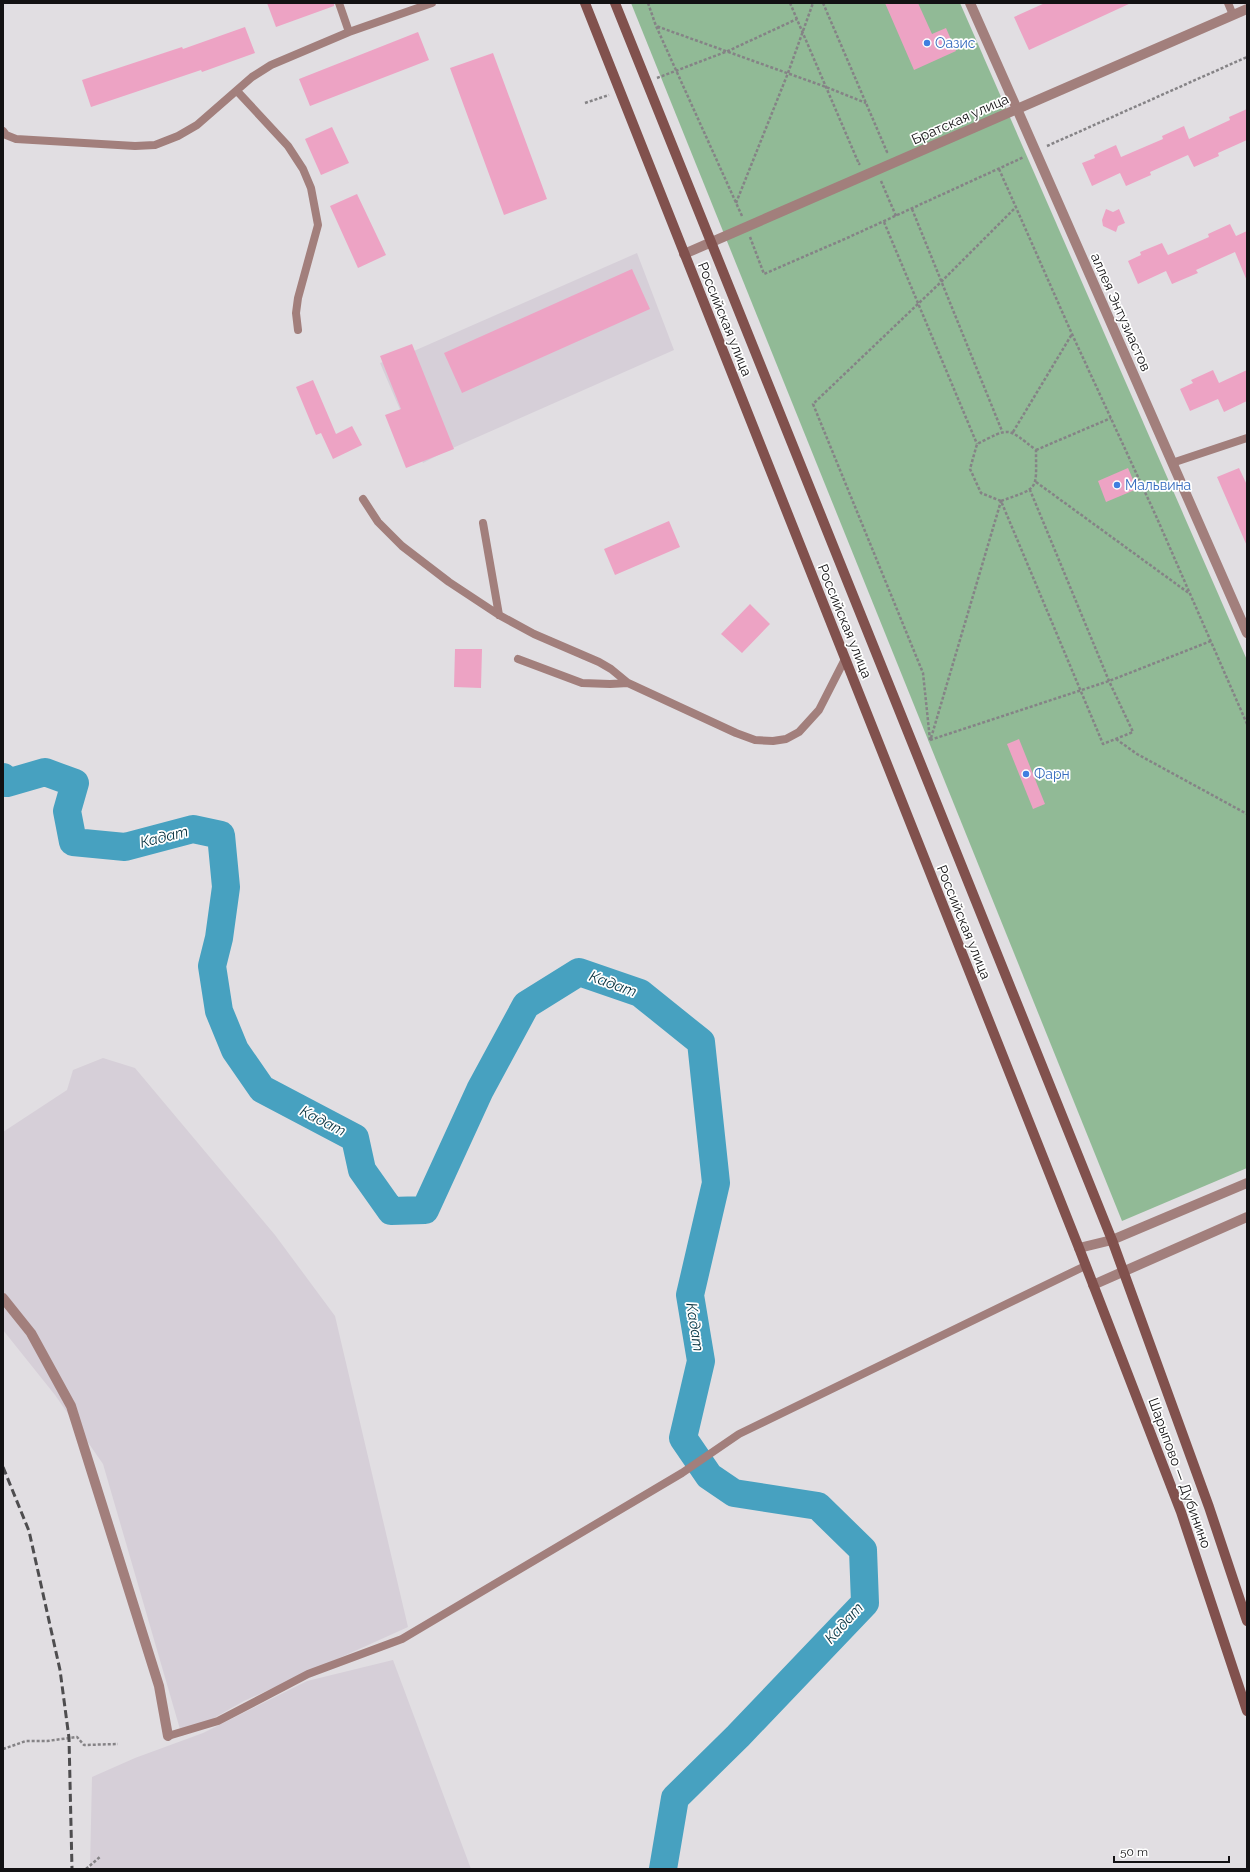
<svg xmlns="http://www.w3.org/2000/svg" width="1250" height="1872" font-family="Raleway,sans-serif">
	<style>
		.built { fill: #d6cfd8 }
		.green { fill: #91ba96 }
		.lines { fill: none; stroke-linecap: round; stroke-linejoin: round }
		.river { stroke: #47a1c0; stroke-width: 28 }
		.building { fill: #eda3c4 }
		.path { stroke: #858386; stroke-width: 2.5; stroke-dasharray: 3 2; stroke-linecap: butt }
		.service { stroke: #a27f7c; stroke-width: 8 }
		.minor { stroke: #a27f7c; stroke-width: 10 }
		.tertiary { stroke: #a27f7c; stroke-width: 10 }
		.secondary { stroke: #81514d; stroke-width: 10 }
		.rail { stroke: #4e4d4f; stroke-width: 3; stroke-dasharray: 8 4; stroke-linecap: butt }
		.shop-dot { fill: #3f7fe0; stroke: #fff; stroke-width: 1.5 }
		.labels { text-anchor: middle; stroke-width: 3.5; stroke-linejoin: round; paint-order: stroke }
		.shop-label { font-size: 14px; fill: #366cbe; stroke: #fff; text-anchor: start }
		.street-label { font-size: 14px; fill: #121113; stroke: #fff }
		.water-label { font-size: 15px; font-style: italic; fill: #07323f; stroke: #fff }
	</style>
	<rect width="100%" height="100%" fill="#e1dee2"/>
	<path class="built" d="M637,253L674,350L446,451L423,463L380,363L407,354Z
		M103,1058L135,1068L275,1235L335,1316L408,1627L244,1701L182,1736L103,1464L55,1395L3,1330V1132L67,1090L73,1070Z
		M393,1660L471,1869H90L92,1777L135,1758L203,1733L307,1681Z"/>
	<path class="green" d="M631,3H960L1247,660V1168L1122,1221Z"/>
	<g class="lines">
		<path class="river" d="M3,777L7,783L45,772L75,783L67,811L73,842L125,847L193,829L221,835L226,887L219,938L212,966L219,1011L235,1050L262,1089L355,1138L362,1170L391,1211L425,1210L480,1090L526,1005L579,972L640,993L701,1042L716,1183L690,1295L701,1361L683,1438L709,1476L734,1493L818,1506L863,1550L865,1603L738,1736L675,1798L663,1869"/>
	</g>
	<path class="building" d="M267,3H334V6L276,27Z
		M885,3H918L932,34L946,28L956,51L914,70Z
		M1045,3H1131L1029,50L1014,17Z
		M245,27L255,53L202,72L201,70L91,107L82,80L182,47L183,49Z
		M418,32L429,60L310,106L299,79Z
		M493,53L547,199L504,215L450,68Z
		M1247,109V140L1218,153L1219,156L1194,167L1188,155L1150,172L1151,175L1126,186L1120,173L1092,186L1082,163L1095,158L1094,155L1116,145L1121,157L1163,139L1162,136L1184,126L1189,139L1230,120L1229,117Z
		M332,127L349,163L321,175L305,139Z
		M357,194L386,255L358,268L330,206Z
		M1106,209L1113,212L1119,209L1125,223L1118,226L1116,232L1103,226L1102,220Z
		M1230,224L1236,236L1247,231V281L1235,252L1196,270L1198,273L1172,284L1166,271L1138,284L1128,261L1141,255L1140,252L1162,243L1168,255L1209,237L1208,234Z
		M632,269L650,309L462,393L444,353Z
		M412,344L454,449L406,468L385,415L401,409L380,356Z
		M1213,370L1219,383L1247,370V401L1224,412L1218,399L1190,411L1180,389L1193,383L1191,380Z
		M313,380L336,434L352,426L362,445L333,459L321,433L316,435L296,387Z
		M1128,468L1137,489L1106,502L1098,481Z
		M1239,468L1247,485V546L1217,477Z
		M669,521L680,547L615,575L604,549Z
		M750,604L770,624L742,653L721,634Z
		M455,649H482L481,688L454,687Z
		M1019,739L1045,804L1033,809L1007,744Z"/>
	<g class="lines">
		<path class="path" d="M648,3L656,26
			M790,3L859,164L860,163
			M823,3L887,152L885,153
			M657,78L728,51L797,19
			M585,103L609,95
			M1047,146L1247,57
			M999,169L1072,334L1156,516L1247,724
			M881,181L896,216
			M736,203L788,73L813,3
			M912,209L1002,431
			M742,216L656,26L826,87L866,103
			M884,222L977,444
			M750,237L764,274L847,238L1024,157
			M1013,432L1072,334
			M1036,450L1111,418
			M1036,482L1190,594
			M1001,501C1040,487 1036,491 1036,450C1006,427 1011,427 977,444L970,469L981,493L1001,501L1103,744L1133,732L1109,681L1030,490
			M931,738L1001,501
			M1116,739L1137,754L1247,814
			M930,740L923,673L813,404L941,282L1016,207
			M930,740L1109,681L1211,641
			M3,1749L26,1741H47L77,1737L84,1745L118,1744
			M86,1869L101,1856"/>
		<path class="service" d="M339,3L349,32
			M1228,3L1233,15
			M237,91L288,146L303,169L311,188L318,225L298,298L296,313L298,330
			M3,131L6,135L16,139L135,146L155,145L178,136L197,125L252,77L271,65L349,32L432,3
			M1172,463L1247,438
			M363,499L378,522L402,546L449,582L499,615L534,634L599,662L611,669L628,683L736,733L755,740L773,741L786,739L799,732L819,710L845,659
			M483,523L499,615
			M518,659L582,683L610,684L628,683
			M168,1736L218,1721L308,1674L402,1639L682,1473L739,1434L1085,1266"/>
		<path class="minor" d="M970,3L1017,109
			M684,254L1247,9
			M3,1298L31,1333L71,1406L159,1686L168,1736"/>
		<path class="tertiary" d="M1017,109L1247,633
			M1079,1248L1112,1240L1247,1183
			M1093,1285L1247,1217"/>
		<path class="secondary" d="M585,3L1079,1248L1181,1512L1247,1711
			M615,3L1112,1240L1209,1507L1247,1621"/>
		<path class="rail" d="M3,1467L29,1531L60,1670L69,1738L72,1869"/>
	</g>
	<g class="shop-dot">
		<circle cx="927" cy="43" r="4"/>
		<circle cx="1117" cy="485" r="4"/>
		<circle cx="1026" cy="774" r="4"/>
	</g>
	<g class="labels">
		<g class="shop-label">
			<text x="935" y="48">Оазис</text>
			<text x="1125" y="490">Мальвина</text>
			<text x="1034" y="779">Фарн</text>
		</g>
		<g class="street-label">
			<text transform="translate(960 119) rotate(-24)" y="5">Братская улица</text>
			<text transform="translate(1121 312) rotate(66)" y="5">аллея Энтузиастов</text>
			<text transform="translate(725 319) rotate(68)" y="5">Российская улица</text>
			<text transform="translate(845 621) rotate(68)" y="5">Российская улица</text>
			<text transform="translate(964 922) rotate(68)" y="5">Российская улица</text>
			<text transform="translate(1180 1473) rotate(70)" y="5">Шарыпово — Дубинино</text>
		</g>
		<g class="water-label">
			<text transform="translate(164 837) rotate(-14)" y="5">Кадат</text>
			<text transform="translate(613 984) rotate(20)" y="5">Кадат</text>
			<text transform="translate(323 1121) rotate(27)" y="5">Кадат</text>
			<text transform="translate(695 1327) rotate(81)" y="5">Кадат</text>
			<text transform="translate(844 1623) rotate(-48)" y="5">Кадат</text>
		</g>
	</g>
	<rect width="1250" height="1872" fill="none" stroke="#121113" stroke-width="8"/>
	<path d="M1114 1856v6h115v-6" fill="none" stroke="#121113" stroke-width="2"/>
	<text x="1120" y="1856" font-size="12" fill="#121113" stroke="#ffffff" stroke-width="3" paint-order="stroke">50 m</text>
</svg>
